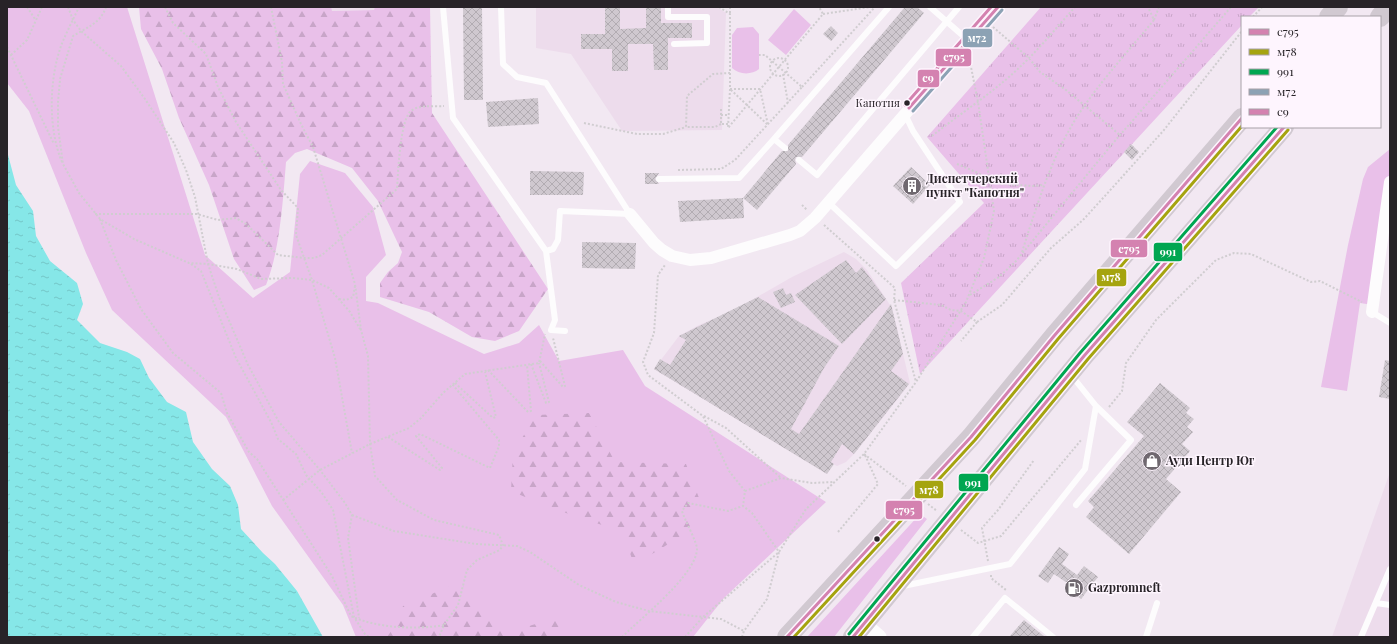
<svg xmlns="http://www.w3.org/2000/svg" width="1397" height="644" font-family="'Playfair Display',serif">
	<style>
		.built { fill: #eddcec }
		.grass { fill: #e9c0e9 }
		.forest { fill: url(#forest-firs) }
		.park { fill: url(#park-tufts) }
		.water { fill: url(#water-ripples) }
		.building { fill: url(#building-cross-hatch) }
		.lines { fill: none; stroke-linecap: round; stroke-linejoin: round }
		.path { stroke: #d0cdd0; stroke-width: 2; stroke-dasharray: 2 2; stroke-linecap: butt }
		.service { stroke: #fdfcfd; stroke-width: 6 }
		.minor { stroke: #fdfcfd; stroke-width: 12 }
		.tertiary { stroke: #fdfcfd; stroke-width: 15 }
		.trunk { stroke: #d1c9d1; stroke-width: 20 }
		.bus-1-casing { stroke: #fef5fe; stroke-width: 6 }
		.bus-2-casing { stroke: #fef5fe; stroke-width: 6 }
		.bus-3-casing { stroke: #fef5fe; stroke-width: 6 }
		.bus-4-casing { stroke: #fef5fe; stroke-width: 6 }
		.bus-5-casing { stroke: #fef5fe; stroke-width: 6 }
		.bus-1 { stroke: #d482b0; stroke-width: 3 }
		.bus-2 { stroke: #a5a40f; stroke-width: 3 }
		.bus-3 { stroke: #00a651; stroke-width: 3 }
		.bus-4 { stroke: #8ca2b4; stroke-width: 3 }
		.bus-5 { stroke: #d482b0; stroke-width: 3 }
		.bus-dot { fill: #282328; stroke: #fef5fe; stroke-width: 1.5 }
		.labels { text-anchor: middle; stroke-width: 3; stroke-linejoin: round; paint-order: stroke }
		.bus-label { font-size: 11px; fill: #282328; stroke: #fef5fe; text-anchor: end }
		.poi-label { font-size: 12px; font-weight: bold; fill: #282328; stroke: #fef5fe; text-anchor: start }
		.line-badge { stroke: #fef5fe; stroke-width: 1.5 }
		.badge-label { font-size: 11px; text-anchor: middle; font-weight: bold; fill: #fff }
	</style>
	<defs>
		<pattern id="forest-firs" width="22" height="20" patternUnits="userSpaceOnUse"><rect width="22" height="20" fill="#e9c0e9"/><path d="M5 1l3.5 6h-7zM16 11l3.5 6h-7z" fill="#c8a5c8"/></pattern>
		<pattern id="park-tufts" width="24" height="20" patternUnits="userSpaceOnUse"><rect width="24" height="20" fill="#e9c0e9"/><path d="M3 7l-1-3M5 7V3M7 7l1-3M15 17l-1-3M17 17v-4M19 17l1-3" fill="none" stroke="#c8a5c8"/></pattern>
		<pattern id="water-ripples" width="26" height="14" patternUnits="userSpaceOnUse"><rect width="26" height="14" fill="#86e7e8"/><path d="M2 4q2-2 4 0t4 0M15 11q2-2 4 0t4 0" fill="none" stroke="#74c6c7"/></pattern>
		<pattern id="building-cross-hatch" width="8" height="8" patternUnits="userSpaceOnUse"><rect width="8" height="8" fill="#cfc8cf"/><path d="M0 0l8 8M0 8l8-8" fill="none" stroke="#b2acb2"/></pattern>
	</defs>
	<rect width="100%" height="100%" fill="#f2e8f2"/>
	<path class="built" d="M331,7H375V10L331,11Z
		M536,7H717L726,13L722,130L622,131L571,54L536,48Z
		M844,252L856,259L867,270L892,308L910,383L854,454L846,462L837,466L833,464L827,474L654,369L679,336L699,325L731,312L792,277Z
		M1390,472V637H1332Z"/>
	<path class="grass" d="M7,7H127L205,255L253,298L290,272L300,174L310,161L345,173L373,207L386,255L366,277V301L378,303L484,354L519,343L539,325L559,361L623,350L645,386L826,502L724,598L693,637H356L343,605L272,506L226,417L112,310L86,253L29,111L7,83Z
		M794,9L811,25L786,55L768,40Z
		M753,27L759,34V69C752,75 739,75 732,68V35L737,28Z
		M1390,149V177L1373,305L1360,303L1347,391L1321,387L1348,245L1363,179L1368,167Z
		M920,514L927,519L834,637H807Z"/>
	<path class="forest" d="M139,7H331L332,11L374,10L375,7H430L432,113L548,289L519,331L495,341L472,337L429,312L380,297V283L388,272L398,263L402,252L378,201L352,168L307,149L295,153L286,162C283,200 280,250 266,285L254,290L234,259L209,185L179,118L162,69L141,29Z
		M589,413L615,462L686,464L699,498L688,532L634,565L623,532L551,508L511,491L513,453L536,415Z
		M460,582L481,608L511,631L557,618L562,637H387L397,623L403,606Z"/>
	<path class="park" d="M1041,7H1259L1249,17H1242V25L920,374L901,283L984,203L927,137Z"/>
	<path class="water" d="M7,151L16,185L33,211L36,236L50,261L77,283L83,304L77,320L100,343L127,352L140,359L149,378L167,402L186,412L193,442L212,469L230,486L238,505L241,529L263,553L275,564L297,591L323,637H7Z"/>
	<path class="building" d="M463,7H482L483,100H464Z
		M605,7H620V29L646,28V7H661V23H692V38H668V70H654L653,44H628V71H612V49H581V34H605Z
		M905,7H917L924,13L802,157H796L795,160L796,164L757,210L743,198L782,151H788V145Z
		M831,26L838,33L831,41L823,34Z
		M538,98L539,124L488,127L486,102Z
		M1131,144L1139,152L1132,160L1124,152Z
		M911,167L930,185L913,204L893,186Z
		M530,171L584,172L583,195H530Z
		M645,173H659L655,179L659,184H645Z
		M743,198L744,218L680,222L678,201Z
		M582,242L636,243L635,269L582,268Z
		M846,260L856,273L862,267L886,299L842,344L795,295Z
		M783,288L786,295L791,293L795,302L781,308L773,292Z
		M758,297L839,346L824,368L791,429L799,434L891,304L903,354L891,371L909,384L854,454L842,444L831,462L834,464L827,474L654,369L660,359L670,365L686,340L679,336Z
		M1385,360L1390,361V399L1379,397Z
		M1160,383L1190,408L1186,413L1194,419L1187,427L1193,432L1182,444L1190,451L1166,479L1181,492L1129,554L1086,517L1094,507L1088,501L1144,436L1127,422Z
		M1059,547L1069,554L1062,564L1077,575L1084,566L1098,577L1081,599L1067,589L1070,585L1054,574L1048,583L1038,576Z
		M1024,620L1045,637H1009Z"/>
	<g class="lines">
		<path class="path" d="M27,7L35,19
			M68,7L73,20L81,31L121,66L145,99L174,143L186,170L195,197L208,264L219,297L248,365L279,422L320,470L345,503L352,515L348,538L359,618
			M106,7C101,23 86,28 73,36L60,79L58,102V127L63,164L79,193L100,219L134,239L189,263L208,264L237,269L261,279L293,278L312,280L329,288L350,312L360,329
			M165,7L173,23L206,54L218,87L236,122L281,190L298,208L296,235L312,280L335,358L352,453
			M271,7L282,62L283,84L301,124L313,147L355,284L361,330L368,356L370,444L375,476L397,500L434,520L499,535L503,545L500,550L477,560L467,570L458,605L444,625L439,637
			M719,7L730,14V89L728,128L823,14L819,7
			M730,7V14
			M823,14L870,7
			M1253,17L1262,7
			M1154,20L1159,7
			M993,27L1029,58L1040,72L1066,90L1120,135
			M7,47L54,144
			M11,55L27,40L42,7
			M770 67a9 9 0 1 1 18 0a9 9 0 1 1-18 0Z
			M783,74L788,103
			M802,87L875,7
			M730,89H760L768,125Z
			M721,109V115
			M584,123L637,134H663L686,127
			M721,124L715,127H686L687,96L713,74L730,73
			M728,124H721V115H728
			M932,136C961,113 994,92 1021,66C1040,48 1057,27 1075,7
			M62,162C48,129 49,80 61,46C66,33 73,20 79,7
			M957,164L976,172L999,184L1034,186L1044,185
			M678,170L721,169L735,160L802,87L765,55H759
			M802,205L807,210
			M95,214H197L218,220L236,218L246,224L278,255L304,258H314L322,255L397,189C398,174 400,122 410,112C417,104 434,107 444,106
			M100,219L116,260L141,309L173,353L221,393L227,413L249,452L257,459L332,576L351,616C376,628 417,630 444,625
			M824,225L895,288L894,300L916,382
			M1022,252C1038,202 1054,148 1085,105C1106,75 1131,48 1154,20L1148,7
			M191,264L201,271L236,358L271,422L278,439L296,454L306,475L322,493L333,510L354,617L365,634L369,637
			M970,295L999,277L1016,261L1114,142L1231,7
			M339,299L346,300L353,297L355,286
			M894,300L941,305L951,310L961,311L977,322L961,341
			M977,322L1002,305L1051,248L1083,220L1114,186L1164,130L1242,31
			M540,361L563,387L565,386L553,338
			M531,364L546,403L549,402L539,363
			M488,370L528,412L531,411L527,365
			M455,383L493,418L496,417L485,372
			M1109,407L1122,391L1126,363L1156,320L1216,260L1234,253L1251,254L1311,282L1320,281L1362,302
			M704,416L726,428L781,478
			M388,437L440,470L442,468L416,436L420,434L490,468L499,446V440L452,384
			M864,454L906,486
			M745,491L781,478L812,483L834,482
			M283,500L320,470L370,444L409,428L421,418L443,393L465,374L539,363L545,334
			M928,504L937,511
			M352,515L394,531L476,544L517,546L530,552L579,585L616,602L649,611L703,617L779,552L806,509L864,454L916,382L966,302L984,258L994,211L978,102L969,57
			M961,530L978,543L1001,536L1082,439
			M838,532L878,484L865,455
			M988,561L982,528L998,510L1034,460
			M991,575V578L1006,590
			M622,637C641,618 696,575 697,549C697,542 685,521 682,511L688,503L728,511L743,506L745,491L729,471L703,416L648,375L643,362L654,333L658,275L665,265
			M685,637L703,617L721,619L744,631
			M742,637L744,631L767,599L779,552L752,513L743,506"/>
		<path class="service" d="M443,7L453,118L546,251
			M501,7L503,64L517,77L546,83L630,214
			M668,7V17H707V43L674,44
			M930,7L969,41
			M774,139L889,7
			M799,160L817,175L959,7
			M659,179L739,178L774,139L785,148
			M829,203L896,266L960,202L913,131L905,114
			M1372,312L1390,323
			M565,331L551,330L555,320L546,251L553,249L558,240L560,211L630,214
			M1072,376L1096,406L1131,440L1076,505
			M903,586L1010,564L1085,469L1096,406
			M1376,603L1390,605
			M973,637L1005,598L1053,637
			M1146,637L1157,603
			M1361,637L1390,569"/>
		<path class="minor" d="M630,214L654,243L662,250L672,256L690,260L711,258L790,235L800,231L815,218L998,7
			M1372,312L1390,182"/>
		<path class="tertiary" d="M864,624L879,637"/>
		<path class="trunk" d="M1329,17L1338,7
			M1380,17L1388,7
			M787,637L971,437L1054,336L1242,118
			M853,637L1084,356L1284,127"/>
		<g class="bus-1-casing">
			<path id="bus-1" d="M909,108L998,7
				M787,637L971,437L1054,336L1242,118
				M853,637L1084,356L1284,127"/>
		</g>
		<g class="bus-2-casing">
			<path id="bus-2" d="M794,637L975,440L1058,339L1242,126
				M859,637L1088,359L1288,130"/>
		</g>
		<g class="bus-3-casing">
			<path id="bus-3" d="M849,634L1080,353L1277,127"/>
		</g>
		<g class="bus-4-casing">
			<path id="bus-4" d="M913,111L1002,10"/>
		</g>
		<g class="bus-5-casing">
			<path id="bus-5" d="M905,105L991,7"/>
		</g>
		<use href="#bus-1" class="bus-1"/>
		<use href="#bus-2" class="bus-2"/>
		<use href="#bus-3" class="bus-3"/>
		<use href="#bus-4" class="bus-4"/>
		<use href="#bus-5" class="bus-5"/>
	</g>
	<defs>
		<g id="building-disc" transform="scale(1)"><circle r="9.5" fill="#6f686f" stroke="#fef5fe"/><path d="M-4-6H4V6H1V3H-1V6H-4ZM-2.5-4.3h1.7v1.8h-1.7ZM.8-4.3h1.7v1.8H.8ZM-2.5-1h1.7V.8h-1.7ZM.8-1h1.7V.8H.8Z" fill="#fff"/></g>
		<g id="shop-disc" transform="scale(1)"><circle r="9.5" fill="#6f686f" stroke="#fef5fe"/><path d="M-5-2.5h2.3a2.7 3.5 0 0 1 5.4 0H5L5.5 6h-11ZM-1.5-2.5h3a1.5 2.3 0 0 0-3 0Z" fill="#fff"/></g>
		<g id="fuel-disc" transform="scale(1)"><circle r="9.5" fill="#6f686f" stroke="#fef5fe"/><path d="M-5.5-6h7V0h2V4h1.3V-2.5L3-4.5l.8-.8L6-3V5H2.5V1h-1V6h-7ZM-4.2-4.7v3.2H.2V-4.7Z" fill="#fff"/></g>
	</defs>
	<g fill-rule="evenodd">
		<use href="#building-disc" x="912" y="186"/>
		<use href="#shop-disc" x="1152" y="461"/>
		<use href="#fuel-disc" x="1074" y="588"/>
	</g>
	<g class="bus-dot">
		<circle cx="907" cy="103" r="3.5"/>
		<circle cx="877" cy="539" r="3.5"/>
	</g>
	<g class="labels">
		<g class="bus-label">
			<text x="900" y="107">Капотня</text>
		</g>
		<g class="poi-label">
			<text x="926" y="183">Диспетчерский<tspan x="926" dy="14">пункт "Капотня"</tspan></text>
			<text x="1166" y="465">Ауди Центр Юг</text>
			<text x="1088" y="592">Gazpromneft</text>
		</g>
	</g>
	<g class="line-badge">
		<rect x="962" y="28" width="31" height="20" rx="4" fill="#8ca2b4"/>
		<rect x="935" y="48" width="37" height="19" rx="4" fill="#d482b0"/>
		<rect x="917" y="69" width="23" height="19" rx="4" fill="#d482b0"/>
		<rect x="1110" y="239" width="38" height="19" rx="4" fill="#d482b0"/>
		<rect x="1153" y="242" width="30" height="20" rx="4" fill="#00a651"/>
		<rect x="1096" y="268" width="31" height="19" rx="4" fill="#a5a40f"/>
		<rect x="958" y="473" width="31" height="19" rx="4" fill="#00a651"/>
		<rect x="914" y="480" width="30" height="19" rx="4" fill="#a5a40f"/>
		<rect x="885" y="500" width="38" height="20" rx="4" fill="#d482b0"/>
	</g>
	<g class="badge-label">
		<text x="977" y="42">м72</text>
		<text x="954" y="61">с795</text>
		<text x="928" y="82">с9</text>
		<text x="1129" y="253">с795</text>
		<text x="1168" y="256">991</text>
		<text x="1111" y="281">м78</text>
		<text x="973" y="487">991</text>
		<text x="929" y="494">м78</text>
		<text x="904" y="514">с795</text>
	</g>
	<rect width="1397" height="644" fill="none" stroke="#282328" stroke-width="16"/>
	<rect x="1241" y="16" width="140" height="112" fill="#fef5fe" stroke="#a8a1a8"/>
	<rect x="1249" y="29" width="20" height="6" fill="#d482b0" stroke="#a8a1a8"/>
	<text x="1277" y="36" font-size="12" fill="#282328">с795</text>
	<rect x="1249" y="49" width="20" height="6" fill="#a5a40f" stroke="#a8a1a8"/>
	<text x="1277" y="56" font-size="12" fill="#282328">м78</text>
	<rect x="1249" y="69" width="20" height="6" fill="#00a651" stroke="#a8a1a8"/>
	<text x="1277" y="76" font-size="12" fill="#282328">991</text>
	<rect x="1249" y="89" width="20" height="6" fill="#8ca2b4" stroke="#a8a1a8"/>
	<text x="1277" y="96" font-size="12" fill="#282328">м72</text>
	<rect x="1249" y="109" width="20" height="6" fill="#d482b0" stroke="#a8a1a8"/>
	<text x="1277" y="116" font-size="12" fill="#282328">с9</text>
</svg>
